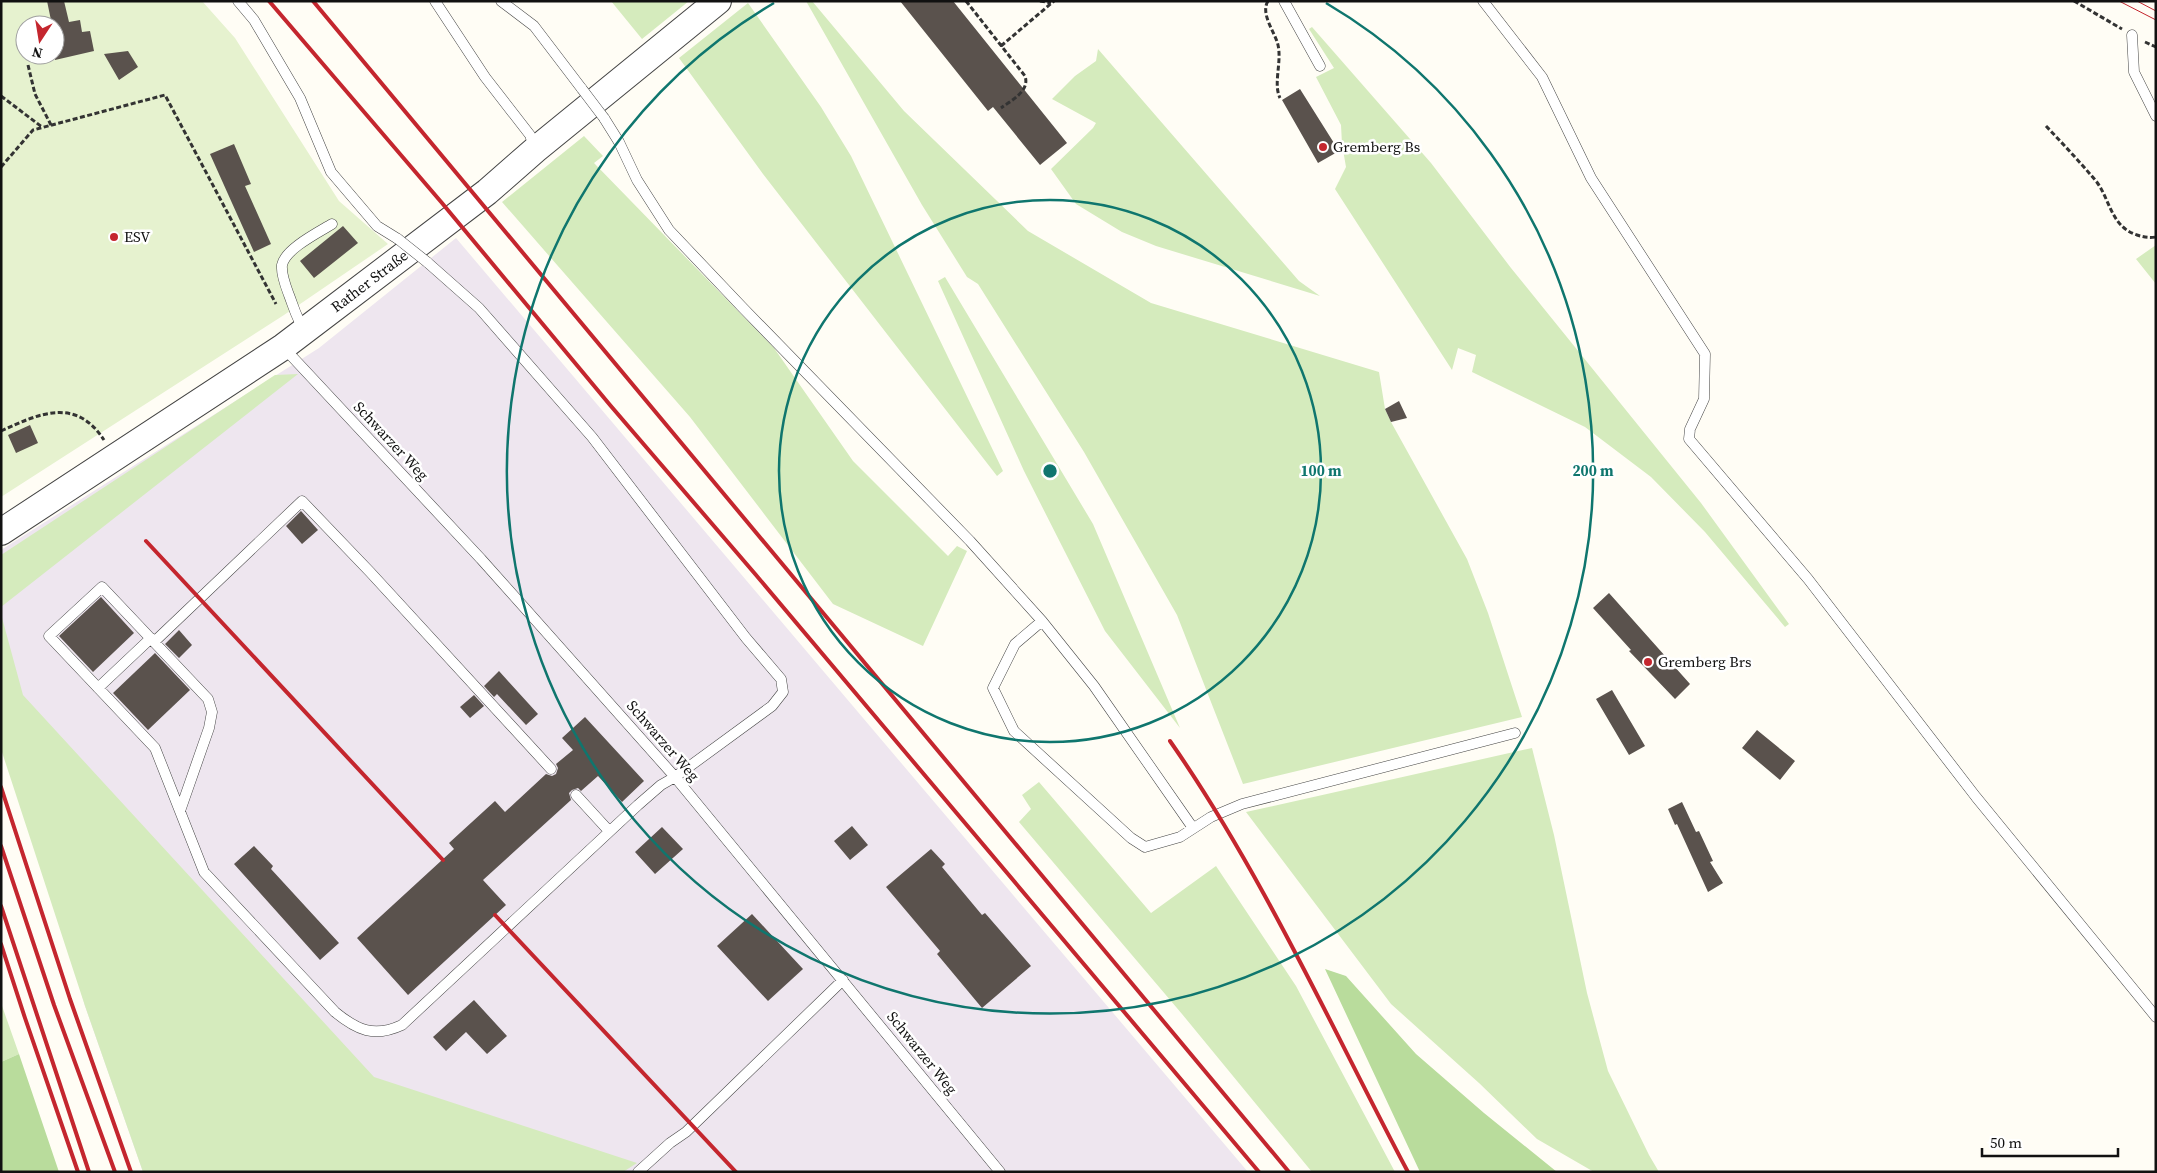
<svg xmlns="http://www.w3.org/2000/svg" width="2157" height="1173" font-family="'Source Serif 4',serif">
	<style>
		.industrial { fill: #eee6ef }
		.green { fill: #d5ebbd }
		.forest { fill: #b9dc9c }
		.pitch { fill: #e6f2cf; fill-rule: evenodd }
		.building { fill: #5a524d }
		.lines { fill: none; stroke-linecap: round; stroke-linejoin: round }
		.service-casing { stroke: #444; stroke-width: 11 }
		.tertiary-casing { stroke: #444; stroke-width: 28 }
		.path { stroke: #333; stroke-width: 3; stroke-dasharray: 5 2.5; stroke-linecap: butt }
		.service { stroke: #fff; stroke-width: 10 }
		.tertiary { stroke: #fff; stroke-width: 26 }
		.tram { stroke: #c4262e; stroke-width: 1 }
		.rail { stroke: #c4262e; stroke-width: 4 }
		.service-bridge-casing { stroke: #444; stroke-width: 11; stroke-linecap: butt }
		.service-bridge { stroke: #fff; stroke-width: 10 }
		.ring { fill: none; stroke: #0f766e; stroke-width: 2.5 }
		.poi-dot { fill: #c4262e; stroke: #fff; stroke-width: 2 }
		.labels { text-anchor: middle; stroke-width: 5; stroke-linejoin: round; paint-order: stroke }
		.poi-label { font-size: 15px; fill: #111; stroke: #fff; text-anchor: start }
		.street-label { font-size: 15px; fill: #111; stroke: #fff }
		.centre { fill: #0f766e; stroke: #fff; stroke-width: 2.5 }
		.ring-label { font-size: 15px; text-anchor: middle; font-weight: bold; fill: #0f766e; stroke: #fff; stroke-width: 5; stroke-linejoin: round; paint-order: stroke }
	</style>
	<rect width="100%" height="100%" fill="#fffdf5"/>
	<path class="industrial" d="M456,238L1248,1172H143L85,1006L1,702V550L319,348Z"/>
	<path class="green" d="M611,1H689L642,39Z
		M806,1H812L904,111L1028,231L1151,303L1379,372L1385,409L1391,422L1467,559L1488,613L1522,717L1243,784L1177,615L1084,452L978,284L967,277L922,205Z
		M748,3L821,107L851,156L1003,471L997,476L763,174L679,58Z
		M1312,27L1431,163L1511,268L1701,503L1789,624L1785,627L1705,532L1651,477L1585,427L1472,372L1476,355L1458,348L1452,370L1335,189L1346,167L1342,144L1341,125L1316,77L1334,68L1309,29Z
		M1098,49L1299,281L1320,296L1156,246L1122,232L1076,204L1051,169L1093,128L1096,123L1052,99L1075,76L1096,61Z
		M584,136L603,156L594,163L774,348L853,461L948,556L957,546L967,551L923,646L833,604L690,417L502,202Z
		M2156,245V284L2136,259Z
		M945,277L1093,524L1180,728L1105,631L1024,471L938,281Z
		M298,374L1,607V555L275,375Z
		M1,614L23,695L374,1077L637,1163L623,1172H143L85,1006L1,749Z
		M1532,748L1554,835L1587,993L1608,1071L1649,1155L1659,1172H1594L1537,1139L1479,1083L1391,1004L1246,812Z
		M1039,782L1151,913L1216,866L1296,986L1395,1172H1312L1182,1014L1019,822L1031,809L1022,795Z
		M1,1003L19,1054L1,1062Z"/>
	<path class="forest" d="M1325,969L1346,976L1416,1054L1484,1113L1557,1172H1420Z
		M19,1054L59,1172H1V1062Z"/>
	<path class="pitch" d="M1,1H202L235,38L339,201L388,244L284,315L1,497ZM25,25H55V55H25Z"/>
	<path class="building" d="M47,1H64L69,22L80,20L82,32L90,31L94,51L55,60V25H52Z
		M900,1H953L1067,143L1040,165L993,107L988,111Z
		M128,51L138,67L119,80L104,54Z
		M1300,89L1339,151L1318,163L1282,100Z
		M234,144L251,184L245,186L271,244L254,252L210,154Z
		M343,226L358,243L314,278L300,261Z
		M1399,401L1407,418L1391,422L1385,409Z
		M30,425L38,443L16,453L8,435Z
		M301,511L318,530L302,544L286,526Z
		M1609,593L1690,684L1675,699L1629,651L1631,650L1593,608Z
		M101,597L134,633L93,672L59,636Z
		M179,630L192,645L179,658L165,644Z
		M155,653L190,690L148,730L113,693Z
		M499,671L538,714L526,725L497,694L494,697L484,686Z
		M1612,690L1645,746L1629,755L1596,699Z
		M474,695L484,706L470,718L460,707Z
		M585,717L644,781L622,802L598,776L581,791L578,788L572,790L569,793L571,800L483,880L506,905L408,995L357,938L454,849L449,843L495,801L505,812L546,774L552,776L556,774L558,768L556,764L573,750L562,738Z
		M1757,730L1795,761L1780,780L1742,748Z
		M1682,802L1696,832L1699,831L1713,861L1710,862L1723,883L1708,892L1677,824L1675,825L1668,809Z
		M852,826L868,845L850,860L834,841Z
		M662,827L683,849L655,874L635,852Z
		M254,846L273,866L271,869L339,943L320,960L234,864Z
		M931,849L945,864L942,867L982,915L985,913L1031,966L982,1008L937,954L940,951L886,887Z
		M752,914L803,969L768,1001L717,946Z
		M474,1000L507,1036L487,1054L466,1032L446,1051L433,1037Z"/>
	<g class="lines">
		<g class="service-casing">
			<path id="service" d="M238,1L254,20L300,98L331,172L377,226L398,239
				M435,1L485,77L530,135L535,149
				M501,1L534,26L582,89
				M1284,1L1320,66
				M1483,1L1542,77L1591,178L1705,354L1704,399L1690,429L1689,439L1808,579L1976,797L2156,1017
				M2132,35L2134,72L2156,116
				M604,118L619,142L637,180L669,230L743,308L970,541L1042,621L1094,686L1193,828
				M305,331C297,320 294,308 289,295C286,287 281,275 282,265C285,249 319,232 332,224
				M284,348L481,559L675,777L1000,1172
				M1042,621L1015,644L993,688L1014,731L1131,838L1145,847L1180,837L1211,817L1242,804L1515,733
				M154,642L302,501L370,572L551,769
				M98,688L151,638
				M576,795L609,831
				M180,811L209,728L212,712L208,699L102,587L49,636L155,748L204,872L335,1012C357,1030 374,1038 402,1025L638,805L661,785L675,777L772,706L783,692L781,679L746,638L592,437L479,308L427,262
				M638,1172L670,1143L686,1132L843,980"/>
		</g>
		<g class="tertiary-casing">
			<g id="tertiary">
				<path id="s1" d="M1,532L283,347L487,192L535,150L718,1"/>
			</g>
		</g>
		<path class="path" d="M966,1L1025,76C1030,91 1012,100 1001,108
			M1040,1L1051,3
			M1268,1C1260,14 1275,32 1278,45C1282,62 1273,84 1280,98
			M2074,1L2122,29
			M2145,42L2156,47
			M1001,46L1054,1
			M28,65L35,94L51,125
			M1,96L42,127
			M2046,126C2063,144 2080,162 2096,181C2110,199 2111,227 2137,235C2143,237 2149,238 2156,237
			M1,167L33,130L165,95L276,304
			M1,431C40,413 76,397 104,440"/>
		<use href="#service" class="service"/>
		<use href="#tertiary" class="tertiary"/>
		<path class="tram" d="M2119,1L2156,20
			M2137,1L2156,11"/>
		<path class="rail" d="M269,1L442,203L610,405L756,575L1259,1172
			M313,1L1289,1172
			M146,541L443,860
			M1170,741C1264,876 1331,1027 1408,1172
			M1,787L70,999L131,1172
			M1,846L54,1005L115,1172
			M1,906L89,1172
			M495,915L736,1172
			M1,944L25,1018L78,1172"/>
		<g class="service-bridge-casing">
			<path id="service-bridge" d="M582,89L604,118
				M398,239L427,262"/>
		</g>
		<use href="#service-bridge" class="service-bridge"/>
	</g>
	<g class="ring">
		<circle cx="1050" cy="471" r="271"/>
		<path d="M1326 3A543 543 0 1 1 774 3"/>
	</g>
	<g class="poi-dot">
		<circle cx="1323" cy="147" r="5"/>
		<circle cx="114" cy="237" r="5"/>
		<circle cx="1648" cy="662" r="5"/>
	</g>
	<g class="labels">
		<g class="poi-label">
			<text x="1333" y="152">Gremberg Bs</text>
			<text x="124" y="242">ESV</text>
			<text x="1658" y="667">Gremberg Brs</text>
		</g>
		<g class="street-label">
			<text dy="5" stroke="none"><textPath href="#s1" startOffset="446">Rather Straße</textPath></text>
			<text transform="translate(391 441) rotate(47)" y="5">Schwarzer Weg</text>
			<text transform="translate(663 741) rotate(49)" y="5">Schwarzer Weg</text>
			<text transform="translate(922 1053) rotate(51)" y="5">Schwarzer Weg</text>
		</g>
	</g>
	<circle cx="1050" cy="471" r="8" class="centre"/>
	<g class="ring-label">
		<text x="1321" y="476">100 m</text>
		<text x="1593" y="476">200 m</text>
	</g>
	<rect width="2157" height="1173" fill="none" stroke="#111111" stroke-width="5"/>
	<g transform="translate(40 40) rotate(192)"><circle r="24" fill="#ffffff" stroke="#a0a0a0"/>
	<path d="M0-4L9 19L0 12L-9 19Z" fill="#c4262e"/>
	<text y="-8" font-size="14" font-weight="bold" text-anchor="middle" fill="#111111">N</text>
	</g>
	<path d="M1982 1148v8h136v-8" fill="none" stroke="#111111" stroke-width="2.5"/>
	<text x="1990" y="1148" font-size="15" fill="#111111" stroke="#ffffff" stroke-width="4" paint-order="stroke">50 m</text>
</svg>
